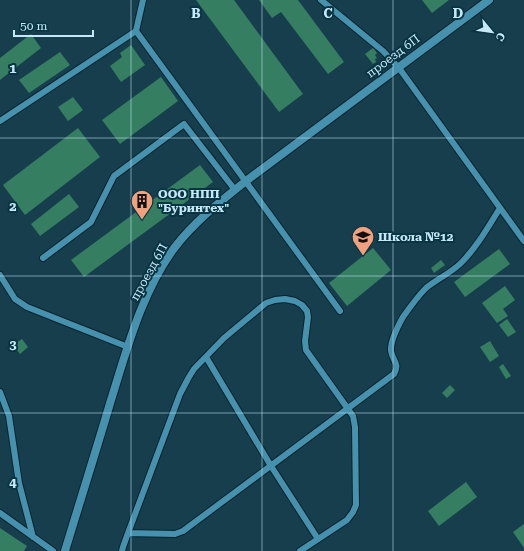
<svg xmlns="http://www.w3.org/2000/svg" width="524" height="551" font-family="'Roboto Serif',serif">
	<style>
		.building { fill: #367e62 }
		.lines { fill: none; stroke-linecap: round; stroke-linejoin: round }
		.service-casing { stroke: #0b242c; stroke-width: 8 }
		.minor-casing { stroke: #0b242c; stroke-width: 10 }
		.service { stroke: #4691ad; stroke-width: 6 }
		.minor { stroke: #4691ad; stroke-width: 8 }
		.grid { fill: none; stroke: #c5e9f8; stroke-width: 1; stroke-opacity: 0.55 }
		.labels { text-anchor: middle; stroke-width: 4; stroke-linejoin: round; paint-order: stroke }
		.street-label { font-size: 12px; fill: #c5e9f8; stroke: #093442 }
		.poi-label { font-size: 12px; font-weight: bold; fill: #c5e9f8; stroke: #093442; text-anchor: start }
		.grid-label { font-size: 13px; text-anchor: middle; font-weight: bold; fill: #c5e9f8; stroke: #093442; stroke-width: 4; stroke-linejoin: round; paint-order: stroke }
	</style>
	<rect width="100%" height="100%" fill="#163e4d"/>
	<path class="building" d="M196,0H234L303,94L279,112Z
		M259,0H298L344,62L328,74L281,12L272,18Z
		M422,0H449L432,13Z
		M31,34L41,48L0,80V58Z
		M131,45L145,65L121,82L110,66L122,57L120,53Z
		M373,48L377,53L375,55L377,58L375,59L376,62L373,64L365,54Z
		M60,52L70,65L29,93L19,80Z
		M161,77L178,101L120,144L102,120Z
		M73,97L83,110L68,121L58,107Z
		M78,128L100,157L25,215L3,185Z
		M200,165L213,182L84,277L71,260Z
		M69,194L79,207L40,236L31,224Z
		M373,248L391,270L347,306L329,283Z
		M499,249L510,264L465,297L454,282Z
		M441,260L445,265L434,273L431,268Z
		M505,286L515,300L503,309L508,316L497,323L482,303Z
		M507,319L516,332L508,337L499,325Z
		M22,339L28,347L20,354L13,345Z
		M490,341L499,356L490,362L480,347Z
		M503,364L511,376L506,379L499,367Z
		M450,385L455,390L447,398L442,393Z
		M466,482L477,497L439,526L428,511Z
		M524,524V548L513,532Z
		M0,528L27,546L24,551H0Z"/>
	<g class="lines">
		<g class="service-casing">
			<path id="service" d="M321,0L383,51L399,68L524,241
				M136,31L340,311
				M0,121L136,31L143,0
				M43,258L91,222L114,176L184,124L235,190
				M0,275L15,299L27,307L128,347
				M206,357L271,466L318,539
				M0,392L9,416L19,483L33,537
				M0,513L53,551
				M128,533L175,534L183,531L394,374C400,363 393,362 391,351C390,341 398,326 403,317C410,307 417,297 426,288C437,279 451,273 461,263C477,247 488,227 500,208
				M122,551L123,547L128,533L180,394L189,377L194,369L224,338L266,303L275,300L285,299L295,301L302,305L307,311L308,317L305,341L306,350L353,416L355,427L356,505L353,512L347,520L300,551"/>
		</g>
		<g class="minor-casing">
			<path id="minor" d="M65,551C80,501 96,451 111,400C127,349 142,291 175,247C195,221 221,201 246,181L489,0"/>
		</g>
		<use href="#service" class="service"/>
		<use href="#minor" class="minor"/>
	</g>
	<path class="grid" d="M131,0V551M262,0V551M393,0V551M0,138H524M0,276H524M0,413H524"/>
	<defs>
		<g id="building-pin" transform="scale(1.15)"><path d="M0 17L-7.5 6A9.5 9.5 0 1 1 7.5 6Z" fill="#f1a17d" stroke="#093442"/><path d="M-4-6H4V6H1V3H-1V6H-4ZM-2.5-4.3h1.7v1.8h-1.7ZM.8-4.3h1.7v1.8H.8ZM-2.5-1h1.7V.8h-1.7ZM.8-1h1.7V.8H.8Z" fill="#111"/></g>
		<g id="school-pin" transform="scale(1.15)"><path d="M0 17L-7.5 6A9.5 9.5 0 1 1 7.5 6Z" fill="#f1a17d" stroke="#093442"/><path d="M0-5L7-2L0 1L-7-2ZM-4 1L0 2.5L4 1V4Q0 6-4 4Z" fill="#111"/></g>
	</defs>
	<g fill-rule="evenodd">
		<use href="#building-pin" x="142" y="201"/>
		<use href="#school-pin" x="363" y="237"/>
	</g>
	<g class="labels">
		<g class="street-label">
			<text transform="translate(393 56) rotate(-37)" y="4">проезд 6П</text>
			<text transform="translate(149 272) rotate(-61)" y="4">проезд 6П</text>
		</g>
		<g class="poi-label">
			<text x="158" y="198">ООО НПП<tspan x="158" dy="14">"Буринтех"</tspan></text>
			<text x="378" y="241">Школа №12</text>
		</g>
	</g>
	<g class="grid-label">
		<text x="196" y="18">B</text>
		<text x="328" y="18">C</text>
		<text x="458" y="18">D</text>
		<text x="13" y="73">1</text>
		<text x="13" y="211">2</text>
		<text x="13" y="349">3</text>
		<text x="13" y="487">4</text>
	</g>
	<g transform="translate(492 32) rotate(119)" stroke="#093442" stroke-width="3" paint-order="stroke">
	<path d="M0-3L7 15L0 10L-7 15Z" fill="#c5e9f8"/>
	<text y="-6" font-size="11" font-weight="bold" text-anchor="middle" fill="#c5e9f8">С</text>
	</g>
	<path d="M14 30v6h79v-6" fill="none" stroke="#c5e9f8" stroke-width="2"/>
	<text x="20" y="30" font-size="12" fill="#c5e9f8" stroke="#093442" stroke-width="3" paint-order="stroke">50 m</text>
</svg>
